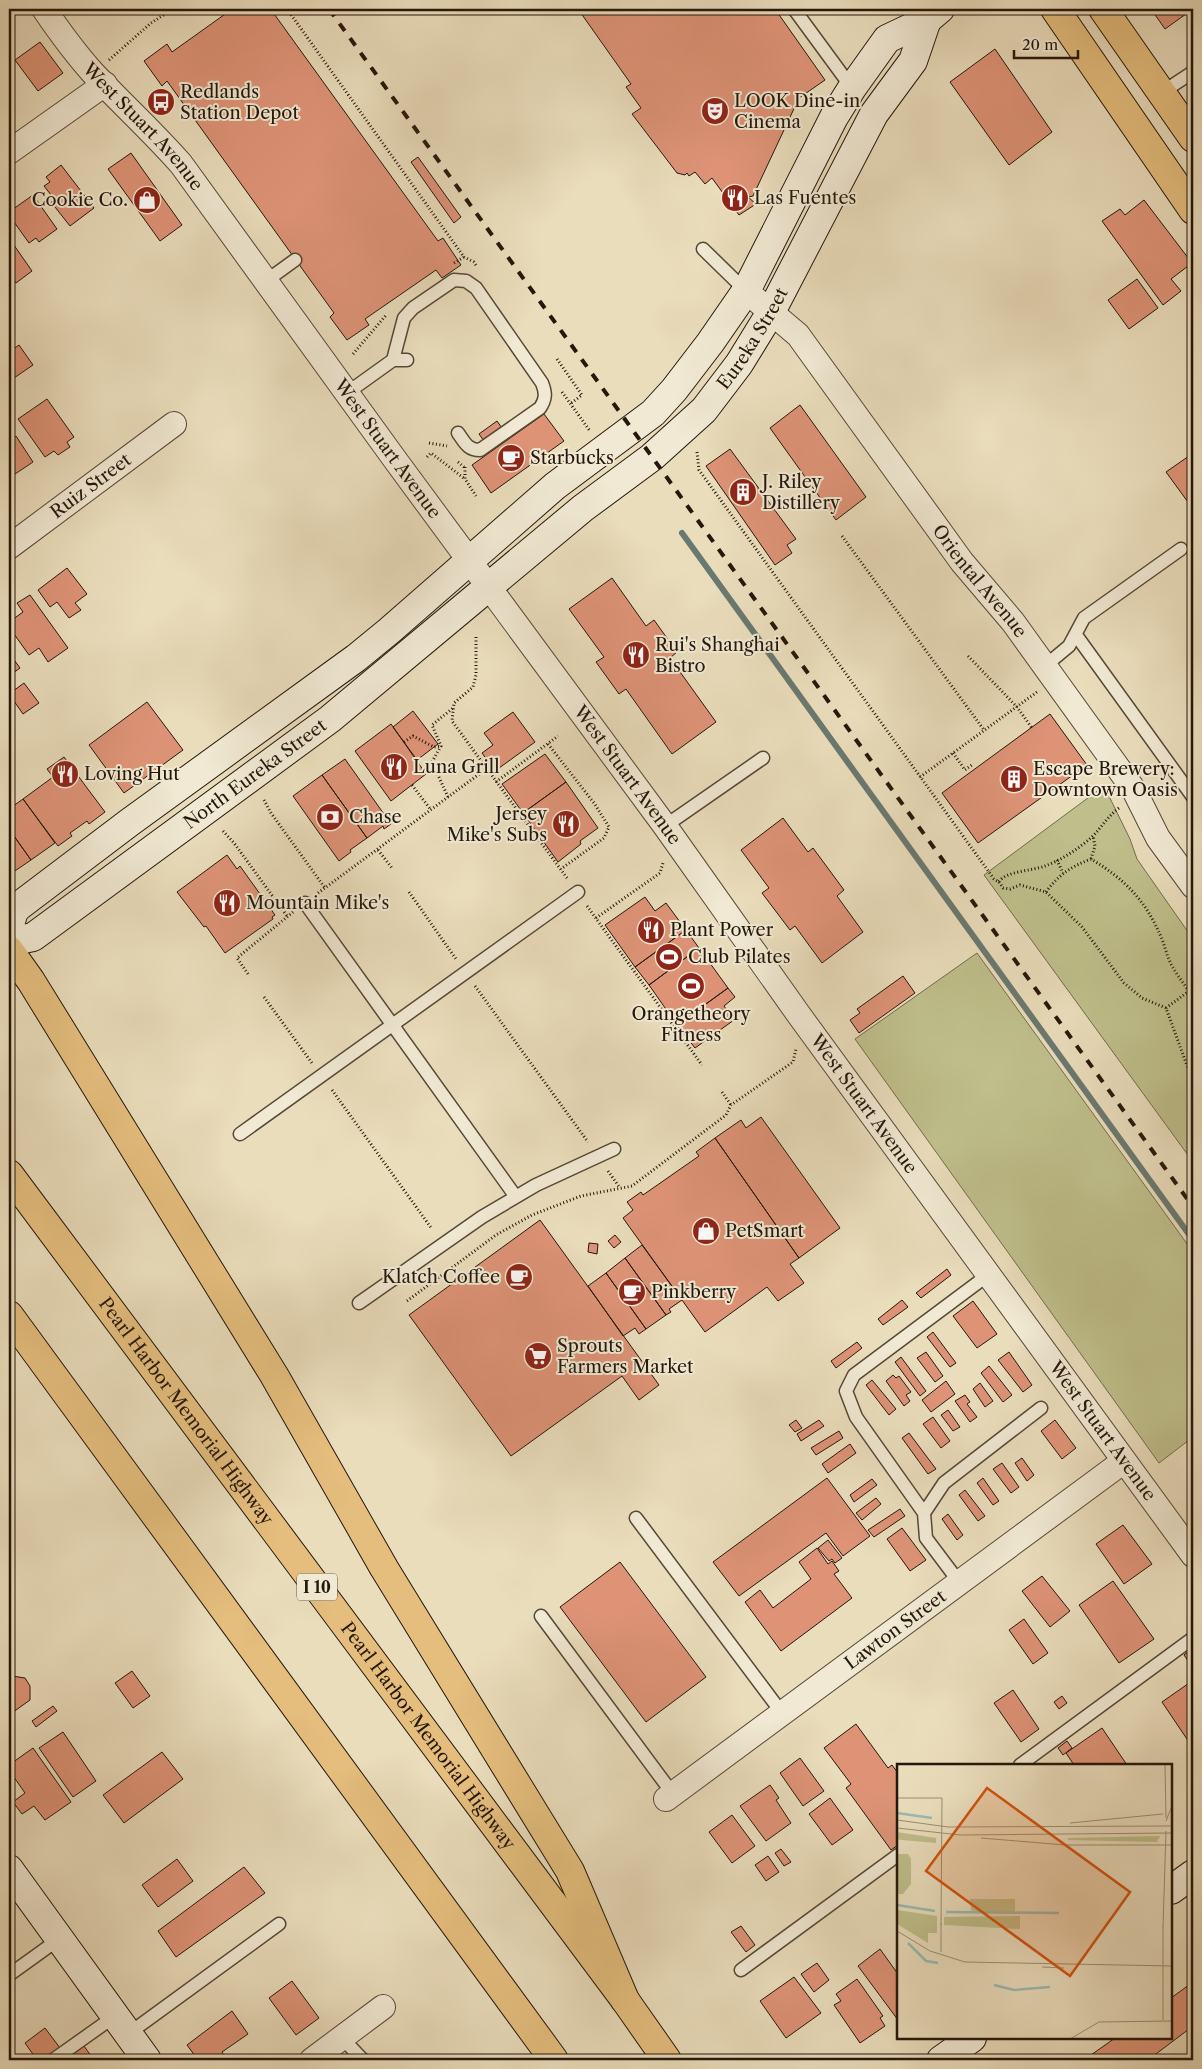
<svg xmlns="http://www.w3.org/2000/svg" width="1202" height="2069" font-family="'Libre Caslon Text',serif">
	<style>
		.green { fill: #bfbf8b; stroke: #726b4b }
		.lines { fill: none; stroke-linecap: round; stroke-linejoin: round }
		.stream { stroke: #6a7970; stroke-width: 6 }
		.building { fill: #de9377; stroke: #24170b }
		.lane-casing { stroke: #564837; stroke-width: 15 }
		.street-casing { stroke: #564837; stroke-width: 26 }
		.secondary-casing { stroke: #24170b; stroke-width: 30 }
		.primary-casing { stroke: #24170b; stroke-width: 30 }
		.highway-casing { stroke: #24170b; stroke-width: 30 }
		.path { stroke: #24170b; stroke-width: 3; stroke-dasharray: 1 2.5; stroke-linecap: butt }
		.lane { stroke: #f1e9d3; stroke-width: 12 }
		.street { stroke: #f1e9d3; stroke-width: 24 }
		.secondary { stroke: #f1e9d3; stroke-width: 28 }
		.primary { stroke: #e5be7e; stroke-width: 28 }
		.highway { stroke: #e5be7e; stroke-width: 28 }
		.rail { stroke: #24170b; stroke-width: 4; stroke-dasharray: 9 9; stroke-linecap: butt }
		.labels { text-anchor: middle; stroke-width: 4; stroke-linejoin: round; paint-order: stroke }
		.shield { fill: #f1e9d3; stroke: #625647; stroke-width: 1 }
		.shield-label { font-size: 16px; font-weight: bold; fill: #24170b }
		.poi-label { font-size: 18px; fill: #24170b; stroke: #f1e9d3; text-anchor: start }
		.street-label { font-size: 18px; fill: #24170b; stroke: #f1e9d3 }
		.inset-river { fill: none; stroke: #98bbb4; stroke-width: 2.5 }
		.inset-road { fill: none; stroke: #9b8e75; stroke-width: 1 }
		.view { fill: #d4520c; fill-opacity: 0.15; stroke: #d4520c; stroke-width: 2.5 }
		.inset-edge { fill: none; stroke: #24170b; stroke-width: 2.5 }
	</style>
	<rect width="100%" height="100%" fill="#eaddbc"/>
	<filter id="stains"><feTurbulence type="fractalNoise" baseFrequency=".004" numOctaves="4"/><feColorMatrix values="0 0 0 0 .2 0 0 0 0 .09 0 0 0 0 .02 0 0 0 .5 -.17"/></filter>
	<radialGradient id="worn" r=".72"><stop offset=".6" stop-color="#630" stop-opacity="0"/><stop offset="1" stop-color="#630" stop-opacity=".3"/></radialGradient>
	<path class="green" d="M1104,786L1130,839L1137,859L1193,939V1162L984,875Z
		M977,953L1193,1252V1437L1159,1463L855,1039Z"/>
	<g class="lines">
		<path class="stream" d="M682,533L1193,1240"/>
	</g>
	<path class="building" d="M226,9H275L272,11L438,241L443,238L461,265L442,278L436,270L365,319L369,325L347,340L330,317L334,313L167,81L162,86L144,61L167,44L172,52L228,12Z
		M578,9H775L825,80L799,98L753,196L748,197L756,204L739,215L712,178L705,184L695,172L689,176L687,173L685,175L677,173L632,114L641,108L626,87L631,84Z
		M1151,9H1193L1165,29Z
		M40,42L63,73L38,91L15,60Z
		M995,49L1052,132L1009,165L950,82Z
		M131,153L182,225L160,241L108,169Z
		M418,157L461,217L454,223L411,162Z
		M61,165L94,208L70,226L51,202L55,200L44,186L50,182L46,177Z
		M33,195L57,229L39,242L36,238L29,243L9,215V212Z
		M1144,200L1192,263L1171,279L1181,291L1163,305L1102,221L1120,209L1125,215Z
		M9,238L32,271L16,283L9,272Z
		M1137,279L1158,308L1129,329L1108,300Z
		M19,345L33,365L14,378L13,377L9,379V352Z
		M47,399L74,437L67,442L70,447L58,455L54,451L45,457L18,419Z
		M800,405L866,497L836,520L770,428Z
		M544,414L564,441L491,493L472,465Z
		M497,421L509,438L491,451L479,434Z
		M16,436L33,462L9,478V441Z
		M730,449L796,539L787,545L792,553L775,565L706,466Z
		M1189,456L1193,462V509L1166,472Z
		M67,568L87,594L75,603L81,610L69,618L57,602L50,607L38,590Z
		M612,578L646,626L654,620L677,652L670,658L716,722L672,754L626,689L619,694L596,662L604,657L569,609Z
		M30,595L68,648L48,662L39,648L29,655L9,627V622L23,612L17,603Z
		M9,653L20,668L9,676Z
		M24,683L39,703L23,714L9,694Z
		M147,702L183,750L124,793L89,745Z
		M413,711L438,744L417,760L393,727Z
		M513,712L535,742L495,771L482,753L493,745L484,733Z
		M1050,714L1087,765L978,843L942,793Z
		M391,724L426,774L391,801L355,751Z
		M545,754L566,782L523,813L502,784Z
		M64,757L105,812L89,824L87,821L70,833L72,836L58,846L23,799L53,777L47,769Z
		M345,759L391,824L384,829L383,826L367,838L322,775Z
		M322,775L367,838L350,850L351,852L339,861L293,796Z
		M566,782L598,828L580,841L581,844L558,862L523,813Z
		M23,799L55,843L31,860L9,829V809Z
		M783,818L808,852L813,848L844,890L837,896L863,932L822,963L795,926L790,930L762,893L769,888L741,850Z
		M9,829L31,860L9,875Z
		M227,855L237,869L240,866L275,915L272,917L273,919L225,953L206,926L204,927L177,892Z
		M645,897L655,911L666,903L686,930L635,967L605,925Z
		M686,930L699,948L649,985L635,967Z
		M699,948L728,988L677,1025L649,985Z
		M903,976L915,993L859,1033L850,1020L860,1013L857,1009Z
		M728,988L735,997L724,1006L734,1020L695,1048L677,1025Z
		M761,1117L840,1228L799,1258L715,1138L741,1120L746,1128Z
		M715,1138L799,1258L790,1264L804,1283L778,1301L767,1287L705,1332L623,1218L633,1210L627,1202L641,1192L643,1195L699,1156L696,1152Z
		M540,1220L659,1385L639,1400L622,1376L511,1456L409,1315Z
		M615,1235L621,1242L614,1248L608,1241Z
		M589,1243L598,1244L597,1254L588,1252Z
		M642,1245L682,1300L669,1309L671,1312L666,1315L625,1258Z
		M625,1258L666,1315L646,1329L606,1273Z
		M947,1269L951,1275L921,1298L916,1293Z
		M606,1273L646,1329L639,1334L635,1328L623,1336L588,1286Z
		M902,1300L908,1307L883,1325L878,1319Z
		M973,1301L997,1334L977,1348L953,1316Z
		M933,1332L956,1363L950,1367L927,1337Z
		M857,1342L862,1348L836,1368L831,1361Z
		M926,1352L943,1376L935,1382L917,1358Z
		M1009,1352L1032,1385L1023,1392L998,1360Z
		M901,1357L926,1391L920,1396L895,1362Z
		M989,1366L1012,1395L1003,1402L981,1373Z
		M893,1375L896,1378L899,1376L911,1392L906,1395L910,1401L904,1406L886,1381Z
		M872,1380L896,1409L889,1415L866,1385Z
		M946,1381L955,1394L931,1412L922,1400Z
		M980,1383L993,1401L985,1407L973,1389Z
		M965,1395L970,1402L967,1404L977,1417L970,1422L955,1401Z
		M948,1410L960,1427L953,1431L941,1415Z
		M933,1417L950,1441L941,1448L923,1424Z
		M796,1420L802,1428L795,1432L789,1425Z
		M819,1420L824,1426L801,1441L797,1434Z
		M1055,1420L1076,1448L1062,1459L1041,1431Z
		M839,1431L843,1438L816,1455L811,1448Z
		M909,1433L936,1469L928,1474L902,1438Z
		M850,1444L856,1453L828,1473L822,1464Z
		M1022,1458L1034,1475L1027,1481L1015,1463Z
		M1002,1463L1019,1487L1011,1493L993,1469Z
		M827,1478L870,1536L843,1556L826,1533L739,1596L713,1562Z
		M983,1478L999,1501L993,1505L977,1483Z
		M872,1479L877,1485L854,1502L850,1495Z
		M965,1490L985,1516L978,1521L959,1495Z
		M876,1498L881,1504L862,1520L856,1513Z
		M900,1509L905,1516L874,1537L868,1530Z
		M948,1514L963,1535L957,1540L942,1519Z
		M1123,1525L1152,1564L1124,1584L1096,1544Z
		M902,1528L926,1560L910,1571L887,1539Z
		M828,1540L842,1558L835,1563L832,1559L829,1561L818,1548Z
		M817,1548L828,1564L832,1561L839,1571L834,1574L852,1598L781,1651L745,1602L760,1590L773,1608L811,1579L799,1562Z
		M620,1562L706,1677L646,1722L560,1607Z
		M1042,1576L1070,1611L1050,1627L1022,1591Z
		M1113,1581L1154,1639L1119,1663L1079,1605Z
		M1024,1619L1048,1653L1033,1664L1009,1630Z
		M1193,1648V1668L1184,1655Z
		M132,1671L150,1696L133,1708L115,1683Z
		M12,1676L25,1678L30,1686V1700L9,1715V1678Z
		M1192,1681L1193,1683V1748L1162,1702Z
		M1013,1690L1039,1729L1021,1742L994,1703Z
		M1062,1696L1067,1703L1059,1709L1054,1702Z
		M53,1706L57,1711L36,1727L32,1721Z
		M856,1724L888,1768L892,1765L898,1773V1845L891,1850L846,1788L851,1784L824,1748Z
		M1102,1728L1127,1765H1074L1066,1753Z
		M63,1732L96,1781L73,1797L39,1748Z
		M1067,1741L1072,1748L1063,1755L1058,1748Z
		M33,1748L71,1802L45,1820L34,1806L22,1814L13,1802L25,1793L9,1770V1765Z
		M162,1752L183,1779L124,1823L103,1795Z
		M800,1758L824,1791L803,1806L780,1773Z
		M770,1785L779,1798L776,1800L791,1823L766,1841L740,1806Z
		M830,1798L853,1830L832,1845L809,1814Z
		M732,1815L755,1846L732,1863L709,1832Z
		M781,1849L791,1862L784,1866L775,1853Z
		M768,1856L779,1872L766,1881L755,1865Z
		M177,1859L193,1881L158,1907L142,1885Z
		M244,1867L265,1893L176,1957L158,1931Z
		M741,1926L755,1945L746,1952L731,1932Z
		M880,1949L898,1974V2020L858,1966Z
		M817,1963L829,1980L814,1992L801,1974Z
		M794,1977L821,2013L786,2038L760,2001Z
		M857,1979L883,2016L880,2018L885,2026L860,2043L834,2005L841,2001L836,1994Z
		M292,1981L319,2018L296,2035L269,1998Z
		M1193,1982V2026L1148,2060H1084L1115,2038H1171V1998Z
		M232,2011L248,2034L222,2052L224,2055L216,2060H198L187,2045Z
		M45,2028L60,2048L43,2060H37L25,2043Z
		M84,2046L94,2060H65Z"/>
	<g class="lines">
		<g class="lane-casing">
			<path id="lane" d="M794,9L852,88
				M1161,93L1193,72
				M703,249L746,291
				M266,281L295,260
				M393,360L404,318L413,308L454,280L466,281L476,288L542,383C546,393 546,399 540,408L480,450C468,450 465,443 458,433
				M347,393L393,360H407
				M1076,635L1193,797
				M1045,666L1069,646L1084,618L1181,549
				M665,826L763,758
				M305,903L516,1197
				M240,1134L578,892
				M359,1303L482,1217L536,1185L614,1149
				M924,1513L856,1417L846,1391L854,1375L988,1275
				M636,1518L782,1713
				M959,1582L926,1538L924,1513L944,1483L1041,1408
				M541,1616L673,1794
				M1020,1765L1193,1638
				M741,1970L898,1855
				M9,1975L59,1939
				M128,2034L279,1924
				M342,2038L363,2060
				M53,2060L115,2016"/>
		</g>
		<g class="street-casing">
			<g id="street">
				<path id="s1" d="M44,9C59,31 75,53 93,73C122,104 153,132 181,164L396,461L665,826L799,1015L1193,1555"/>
				<path d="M9,152L105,84"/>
				<path id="s2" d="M746,291L798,335L962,562L1013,622L1134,790L1158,838L1193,886"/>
				<path id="s3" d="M9,547L174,424"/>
				<path id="s4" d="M666,1799L1124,1461"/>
				<path d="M312,2060L383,2007"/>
			</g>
		</g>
		<g class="secondary-casing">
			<g id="secondary">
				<path d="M9,928L14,911L19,906L130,822L356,658L389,631L555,486L653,413L674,390L710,343L746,291L834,117L852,88L887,39L927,20L940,9"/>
				<path id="s5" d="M9,942L33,937L330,719L583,508L652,457L704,410L739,364L771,312L874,114L913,61L927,20"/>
				<path d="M9,1869L147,2060"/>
				<path d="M1171,1890L1193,1874"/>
				<path d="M941,2060L972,2038"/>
			</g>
		</g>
		<g class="primary-casing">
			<path id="primary" d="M1055,9L1193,210
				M1103,9L1193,138"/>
		</g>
		<g class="highway-casing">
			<g id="highway">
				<path d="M9,950L31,981L274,1375L384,1568L570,1871L625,2000"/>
				<path id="s6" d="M9,1174L625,2000L667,2060"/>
				<path d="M9,1315L554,2060"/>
			</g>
		</g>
		<path class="path" d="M287,9L464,257L474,262L477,267
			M109,60L151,23L173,9
			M454,263L464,257
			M353,354L387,314
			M557,359L582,395L570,404
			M562,392L590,431
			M429,443L447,446
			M697,452L699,470L994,879L999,882C1005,871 1032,871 1045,866C1062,860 1079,848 1092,837C1102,827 1107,817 1119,808
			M427,457L431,453L465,479
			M458,462L465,468
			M465,467V479L476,496
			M842,536L984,730
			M476,637V675L473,687L454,703L452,721L567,878
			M968,656L1017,707L1032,728
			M404,742L413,736L434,747L441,746
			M548,744L594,803L609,827L604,838L561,869
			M953,753L965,770L973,764
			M920,777L1037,692
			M496,782L558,736
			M412,785L431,810
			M448,797L432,762L441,746L432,725L453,708
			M264,800L271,813L325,888
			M223,831L234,843L287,916
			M378,850L392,868
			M1091,859L1095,846L1093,836
			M1057,860L1063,873
			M999,882L1003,888L1010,889L1020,885L1046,892L1082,927L1124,983L1142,998L1166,1008L1193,1082
			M409,892L456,959
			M1046,892C1058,875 1072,866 1091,859C1126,880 1146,901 1162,939C1165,947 1167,956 1171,964C1177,976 1186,986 1193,997
			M318,893L486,769
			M587,906L702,1065
			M596,918L660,873L663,863
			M248,974L237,958L293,912
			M475,986L588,1142
			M264,997L312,1063
			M1166,1008L1189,991
			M332,1090L432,1229
			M722,1092L731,1105
			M608,1171L620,1188
			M407,1301L496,1235L532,1215L581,1196L632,1186L726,1115L731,1105L793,1062L796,1049"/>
		<use href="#lane" class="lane"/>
		<use href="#street" class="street"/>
		<use href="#secondary" class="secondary"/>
		<use href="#primary" class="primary"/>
		<use href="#highway" class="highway"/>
		<path class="rail" d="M329,9L1193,1207"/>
	</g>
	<defs>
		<g id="bus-disc" transform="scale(1.4375)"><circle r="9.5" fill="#8f2418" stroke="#f1e9d3"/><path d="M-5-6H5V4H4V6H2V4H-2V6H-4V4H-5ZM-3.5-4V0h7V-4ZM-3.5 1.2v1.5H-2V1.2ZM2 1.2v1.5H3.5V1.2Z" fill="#fff"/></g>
		<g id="theatre-disc" transform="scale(1.4375)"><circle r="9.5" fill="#8f2418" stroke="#f1e9d3"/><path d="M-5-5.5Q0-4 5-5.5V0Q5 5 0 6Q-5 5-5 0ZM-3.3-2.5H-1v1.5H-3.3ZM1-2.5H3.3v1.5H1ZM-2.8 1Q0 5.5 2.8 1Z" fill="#fff"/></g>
		<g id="restaurant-disc" transform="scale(1.4375)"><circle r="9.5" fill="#8f2418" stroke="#f1e9d3"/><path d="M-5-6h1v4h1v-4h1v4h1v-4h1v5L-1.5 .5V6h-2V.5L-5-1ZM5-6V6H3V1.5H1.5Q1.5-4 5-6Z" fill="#fff"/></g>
		<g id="shop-disc" transform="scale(1.4375)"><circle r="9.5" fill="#8f2418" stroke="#f1e9d3"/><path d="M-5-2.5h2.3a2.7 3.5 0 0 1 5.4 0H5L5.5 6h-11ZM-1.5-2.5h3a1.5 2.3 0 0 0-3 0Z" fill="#fff"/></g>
		<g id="cafe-disc" transform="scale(1.4375)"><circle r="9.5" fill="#8f2418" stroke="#f1e9d3"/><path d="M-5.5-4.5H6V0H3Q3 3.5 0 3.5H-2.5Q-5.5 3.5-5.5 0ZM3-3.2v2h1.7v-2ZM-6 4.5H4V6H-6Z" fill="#fff"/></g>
		<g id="building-disc" transform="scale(1.4375)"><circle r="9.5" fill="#8f2418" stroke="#f1e9d3"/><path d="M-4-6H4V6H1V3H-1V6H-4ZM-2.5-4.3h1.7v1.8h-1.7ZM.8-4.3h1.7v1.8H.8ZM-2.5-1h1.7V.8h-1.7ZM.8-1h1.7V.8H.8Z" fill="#fff"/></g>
		<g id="bank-disc" transform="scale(1.4375)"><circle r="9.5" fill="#8f2418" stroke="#f1e9d3"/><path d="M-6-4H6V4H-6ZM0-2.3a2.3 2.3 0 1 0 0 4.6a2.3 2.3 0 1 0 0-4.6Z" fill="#fff"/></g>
		<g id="stadium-disc" transform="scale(1.4375)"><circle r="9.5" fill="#8f2418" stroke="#f1e9d3"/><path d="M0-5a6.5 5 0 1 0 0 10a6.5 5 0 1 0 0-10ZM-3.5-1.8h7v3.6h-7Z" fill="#fff"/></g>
		<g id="supermarket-disc" transform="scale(1.4375)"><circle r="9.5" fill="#8f2418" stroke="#f1e9d3"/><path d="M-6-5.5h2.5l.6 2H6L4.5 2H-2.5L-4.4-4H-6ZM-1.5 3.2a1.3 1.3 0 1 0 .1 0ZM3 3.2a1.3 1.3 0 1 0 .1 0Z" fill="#fff"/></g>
	</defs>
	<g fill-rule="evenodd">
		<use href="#bus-disc" x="161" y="102"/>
		<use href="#theatre-disc" x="715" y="111"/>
		<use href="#restaurant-disc" x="735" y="198"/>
		<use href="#shop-disc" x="147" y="200"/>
		<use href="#cafe-disc" x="511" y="458"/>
		<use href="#building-disc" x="743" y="492"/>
		<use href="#restaurant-disc" x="636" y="655"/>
		<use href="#restaurant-disc" x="394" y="767"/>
		<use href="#restaurant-disc" x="65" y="774"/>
		<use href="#building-disc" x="1014" y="779"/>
		<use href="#bank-disc" x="330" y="817"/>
		<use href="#restaurant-disc" x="566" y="824"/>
		<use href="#restaurant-disc" x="227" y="903"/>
		<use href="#restaurant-disc" x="651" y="930"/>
		<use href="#stadium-disc" x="669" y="957"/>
		<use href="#stadium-disc" x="691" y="986"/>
		<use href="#shop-disc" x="706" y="1231"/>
		<use href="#cafe-disc" x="519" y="1277"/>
		<use href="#cafe-disc" x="632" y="1292"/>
		<use href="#supermarket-disc" x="538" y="1356"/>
	</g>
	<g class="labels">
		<rect class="shield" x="297" y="1573.5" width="40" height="27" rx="4"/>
		<g class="shield-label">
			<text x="317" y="1593">I 10</text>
		</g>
		<g class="poi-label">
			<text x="180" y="98">Redlands<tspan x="180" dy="21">Station Depot</tspan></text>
			<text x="734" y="107">LOOK Dine-in<tspan x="734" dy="21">Cinema</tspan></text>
			<text x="754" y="204">Las Fuentes</text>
			<text x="128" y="206" text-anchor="end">Cookie Co.</text>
			<text x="530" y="464">Starbucks</text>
			<text x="762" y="488">J. Riley<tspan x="762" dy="21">Distillery</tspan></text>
			<text x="655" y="651">Rui's Shanghai<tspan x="655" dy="21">Bistro</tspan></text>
			<text x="413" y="773">Luna Grill</text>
			<text x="1033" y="775">Escape Brewery:<tspan x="1033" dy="21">Downtown Oasis</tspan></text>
			<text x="84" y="780">Loving Hut</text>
			<text x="547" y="820" text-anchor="end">Jersey<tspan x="547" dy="21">Mike's Subs</tspan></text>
			<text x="349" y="823">Chase</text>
			<text x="246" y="909">Mountain Mike's</text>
			<text x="670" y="936">Plant Power</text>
			<text x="688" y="963">Club Pilates</text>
			<text x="691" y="1020" text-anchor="middle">Orangetheory<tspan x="691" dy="21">Fitness</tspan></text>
			<text x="725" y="1237">PetSmart</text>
			<text x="500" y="1283" text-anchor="end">Klatch Coffee</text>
			<text x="651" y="1298">Pinkberry</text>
			<text x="557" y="1352">Sprouts<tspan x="557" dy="21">Farmers Market</tspan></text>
		</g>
		<g class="street-label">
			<text dy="6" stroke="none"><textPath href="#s1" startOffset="154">West Stuart Avenue</textPath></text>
			<text dy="6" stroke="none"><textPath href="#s5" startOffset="965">Eureka Street</textPath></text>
			<text dy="6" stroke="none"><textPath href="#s1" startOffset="559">West Stuart Avenue</textPath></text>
			<text dy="6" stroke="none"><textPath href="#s3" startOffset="102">Ruiz Street</textPath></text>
			<text dy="6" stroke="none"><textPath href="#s2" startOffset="374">Oriental Avenue</textPath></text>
			<text dy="6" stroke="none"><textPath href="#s5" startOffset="300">North Eureka Street</textPath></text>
			<text dy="6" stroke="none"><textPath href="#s1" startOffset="964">West Stuart Avenue</textPath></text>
			<text dy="6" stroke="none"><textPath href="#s1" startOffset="1369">West Stuart Avenue</textPath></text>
			<text dy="6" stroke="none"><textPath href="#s6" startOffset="296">Pearl Harbor Memorial Highway</textPath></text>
			<text dy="6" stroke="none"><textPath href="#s1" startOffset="1774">West Stuart Avenue</textPath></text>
			<text dy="6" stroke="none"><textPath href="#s4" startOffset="285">Lawton Street</textPath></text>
			<text dy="6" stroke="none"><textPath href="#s6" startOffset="701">Pearl Harbor Memorial Highway</textPath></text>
		</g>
	</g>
	<g transform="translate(897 1764)">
		<rect width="275" height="275" fill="#eaddbc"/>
		<path d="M0,68L39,74V79L4,76L0,75ZM263,72L260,78L171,76V74ZM0,90H11L14,95V120L6,130H0ZM73,135H118V148H78L74,146ZM0,146L40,152V169H31V179L0,160ZM123,152V165L47,161V153Z" fill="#bfbf8b"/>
		<path class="inset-river" d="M0,49L35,54M0,141L38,147M49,148L162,149M11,179L29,197L41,199M97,221L117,226L153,223"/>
		<path class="inset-road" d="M268,0L269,54M0,34H45L44,161M0,56L51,63L275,62M269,57L275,42M173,59L266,50M0,64L63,71L275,69M84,74L168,81M168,81H275M266,162V256M266,163L269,67M0,167L33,187L68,198L275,202M44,188V159M145,203L167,204M173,275L202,258L275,257"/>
		<path class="view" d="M90,24L233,128L173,212L29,107Z"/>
		<rect width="275" height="275" class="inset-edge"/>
	</g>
	<rect width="1202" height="2069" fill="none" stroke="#eaddbc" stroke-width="30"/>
	<rect x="10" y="10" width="1182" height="2049" fill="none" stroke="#24170b" stroke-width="2.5"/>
	<rect x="15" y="15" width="1172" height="2039" fill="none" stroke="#24170b"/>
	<path d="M1014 50v8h64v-8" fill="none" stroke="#24170b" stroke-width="2.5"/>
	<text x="1022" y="50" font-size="15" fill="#24170b" stroke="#f1e9d3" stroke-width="4" paint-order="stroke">20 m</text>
	<rect width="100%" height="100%" filter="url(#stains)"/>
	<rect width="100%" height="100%" fill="url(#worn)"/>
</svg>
